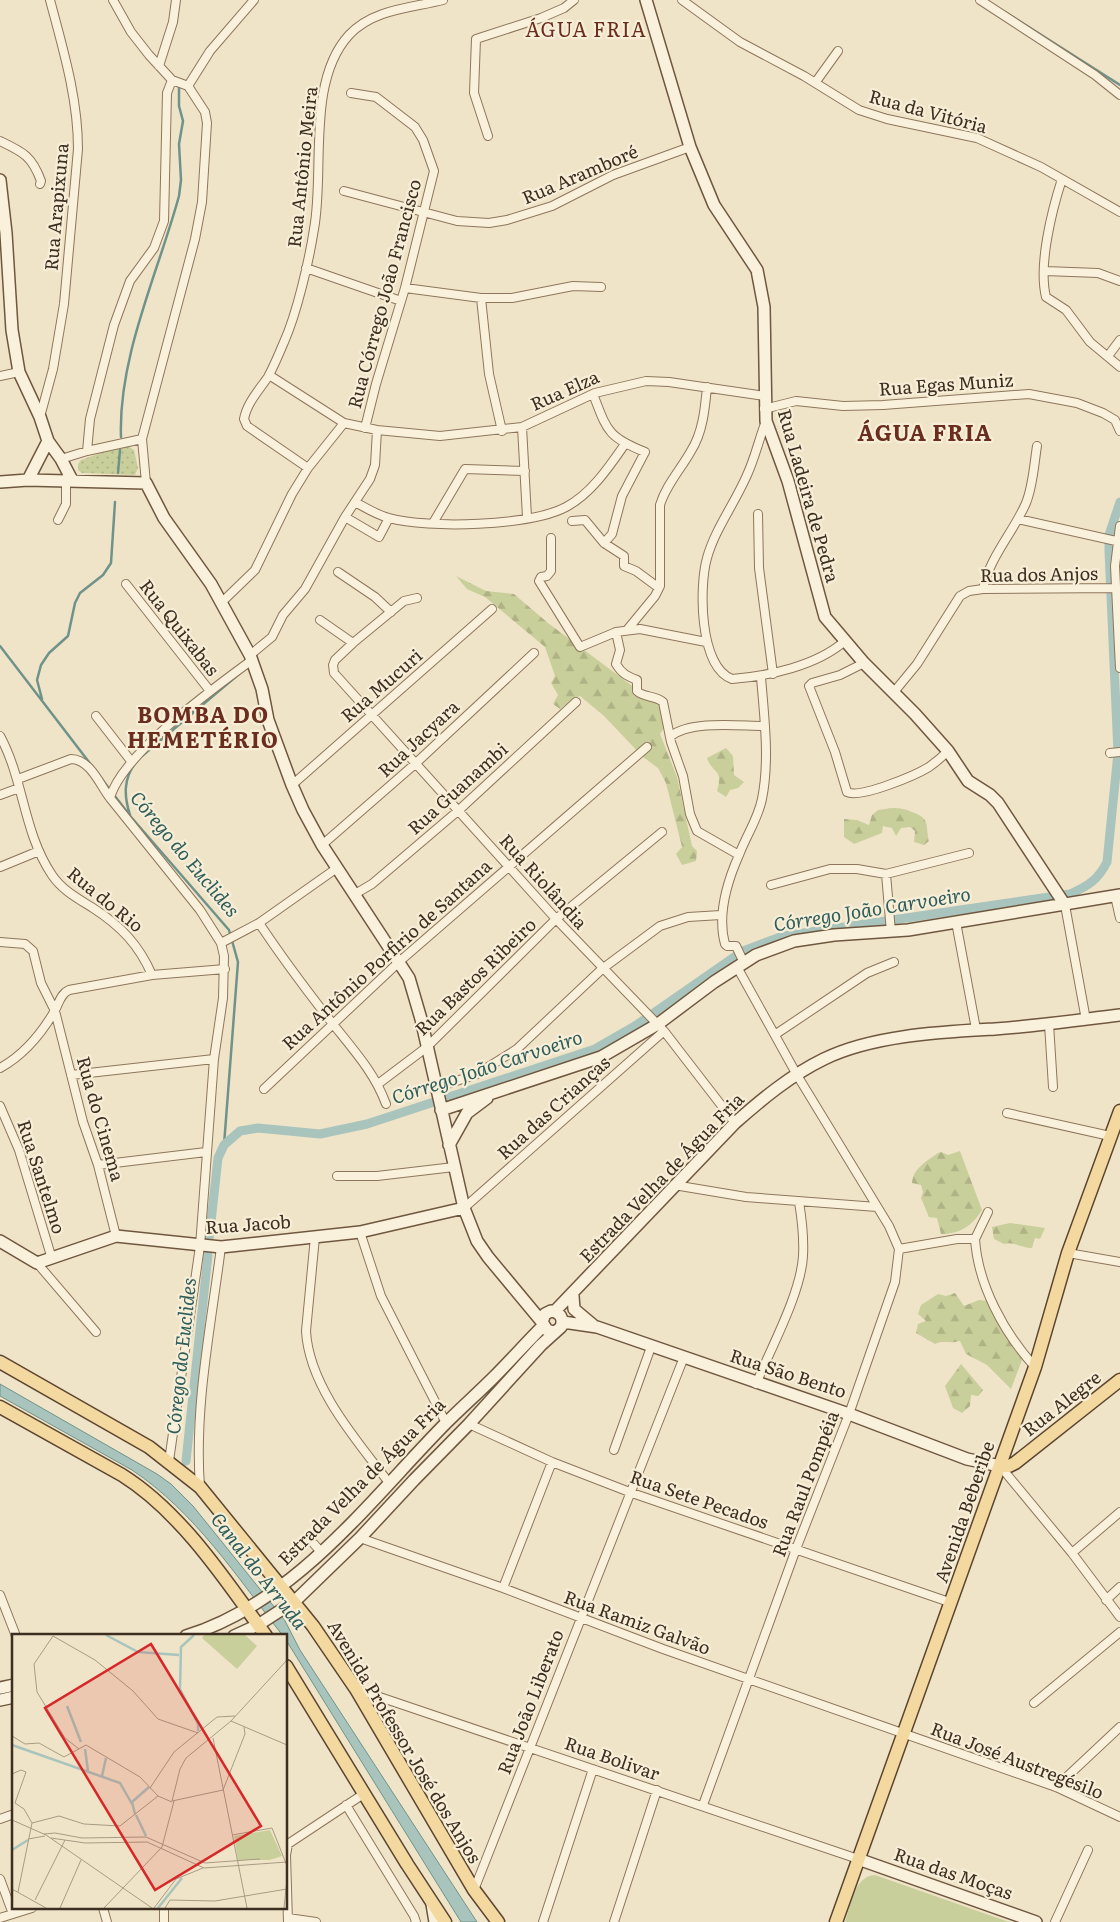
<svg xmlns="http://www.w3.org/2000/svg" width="1120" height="1922" font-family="Literata,serif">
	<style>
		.forest { fill: url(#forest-firs) }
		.park { fill: url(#park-dots) }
		.pitch { fill: #c9cf9b }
		.water { fill: #a9c4bc; stroke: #6f938a }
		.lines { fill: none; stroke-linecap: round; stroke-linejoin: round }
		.stream { stroke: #6f938a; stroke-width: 2.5 }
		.canal { stroke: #a9c4bc; stroke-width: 9 }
		.street-casing { stroke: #8d765c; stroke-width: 10 }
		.secondary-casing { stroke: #6f573f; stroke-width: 14 }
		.primary-casing { stroke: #5b4430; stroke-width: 15 }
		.street { stroke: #faf1dc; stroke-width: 8 }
		.secondary { stroke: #faf1dc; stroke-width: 11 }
		.primary { stroke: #f3d9a0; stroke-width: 12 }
		.labels { text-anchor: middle; stroke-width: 4.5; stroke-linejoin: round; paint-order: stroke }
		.street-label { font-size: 18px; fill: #3d2e20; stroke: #f7eed8 }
		.water-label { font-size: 19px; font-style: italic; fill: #2f5d5a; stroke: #f7eed8 }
		.quarter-label { font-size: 20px; letter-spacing: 1px; fill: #6b2e1e; stroke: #f7eed8 }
		.district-label { font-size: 22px; font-weight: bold; letter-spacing: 1px; fill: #6b2e1e; stroke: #f7eed8 }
		.inset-river { fill: none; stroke: #a9c4bc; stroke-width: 2.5 }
		.inset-road { fill: none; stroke: #a89b85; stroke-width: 1 }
		.view { fill: #d62828; fill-opacity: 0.15; stroke: #d62828; stroke-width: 2.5 }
		.inset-edge { fill: none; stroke: #3d2e20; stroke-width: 2.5 }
	</style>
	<defs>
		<pattern id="forest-firs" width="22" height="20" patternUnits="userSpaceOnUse" patternTransform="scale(1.25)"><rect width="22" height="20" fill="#c9cf9b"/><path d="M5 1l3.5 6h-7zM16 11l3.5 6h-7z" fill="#aeb285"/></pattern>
		<pattern id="park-dots" width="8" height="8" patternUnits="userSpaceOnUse" patternTransform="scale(1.25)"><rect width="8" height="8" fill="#c9cf9b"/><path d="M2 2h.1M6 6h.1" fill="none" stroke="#aeb285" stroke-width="1.8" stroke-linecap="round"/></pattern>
	</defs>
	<rect width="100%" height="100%" fill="#f0e4c8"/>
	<path class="forest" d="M456,576L486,591L514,594L548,623L631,685L653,701L667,707V723L660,734L677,777L692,846L697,851L696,861L682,865L676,854L682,847L666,783L658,768L643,757L604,716L580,696L572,699L560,709L553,704L558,695L551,683L555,676L545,647L485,597L467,589Z
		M726,748L733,756L734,775L744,782L738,788L730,790L726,797L717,791C724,768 712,774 707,758Z
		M893,808C901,808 905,809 912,812C931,819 925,824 929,841L924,845L914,842L915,831L910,827L901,828L896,836L892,828L883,826L882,833L854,844L844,837V819L857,820L869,825L872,815L878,810Z
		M960,1151L982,1210C972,1226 960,1234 941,1234L937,1218L929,1217L921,1198L923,1192L921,1185L912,1183C913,1168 927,1161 938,1153L941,1152L948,1155Z
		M1010,1223L1045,1228L1040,1239L1035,1238L1032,1248C1022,1248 1013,1241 1004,1244L994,1239L992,1227Z
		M955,1293L964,1306L979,1300L987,1301L1013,1340L1022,1360L1011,1389L987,1365L966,1354L960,1341C951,1344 943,1340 935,1344L916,1333L918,1324L926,1321L918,1314L921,1305L938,1294L946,1296Z
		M961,1364L983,1390L978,1396L971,1395L970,1406L962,1413L953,1408L945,1386Z"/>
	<path class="park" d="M128,446L134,450L138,468L135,475L82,473L78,470V464L81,460L109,450Z"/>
	<path class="pitch" d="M875,1875L1009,1922H845C851,1905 854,1876 875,1875Z"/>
	<path class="water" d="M0,1384L157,1474L171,1484L193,1506L284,1619L300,1650L477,1922H461L286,1640V1636H283C237,1577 195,1512 132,1470L0,1396Z"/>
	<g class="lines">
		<path class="stream" d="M1005,12L1120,85
			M121,437C118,357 158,273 179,196L181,180L179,144L183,121L179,106V87
			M118,473L120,450
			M0,646L92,766
			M42,699L37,680L41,665L49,653L68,636L75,603L80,593L103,575L111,563L115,502
			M142,756L239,674
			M101,778L131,817L229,930L238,962L224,1145
			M130,815C124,796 123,779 136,762"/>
		<path class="canal" d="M209,1240L218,1158L224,1145L240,1131L258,1128L320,1134L367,1124L595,1049L635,1026L743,951L783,936L1070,894C1088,886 1098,880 1107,862L1118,753L1109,551V535L1120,502
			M186,1461L208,1255"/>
		<g class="street-casing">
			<path id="street" d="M113,0L131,32L149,55L172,80L188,86L205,112L207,123L202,202L195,239L142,439L146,483
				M682,0L740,42L804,76L859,110L887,119L977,138L1041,167L1120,212
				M980,0L1095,75L1120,95
				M159,66L173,22L176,0
				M815,83L838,51
				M188,86L210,51L254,0
				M351,93L376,97L415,127L423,140L434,171L405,288L376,384L365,428
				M488,136L474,93L476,39L541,18L564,8L574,0
				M0,141C23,152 32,156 41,181L40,184
				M1062,179C1052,210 1038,265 1046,297L1066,310L1090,342L1120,367
				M344,191L457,221L489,223L507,220L552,206L613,175L690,147
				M306,268L401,301
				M1045,271L1098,273L1120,281
				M405,288L481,298H512L573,286L601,287
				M481,298L489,374L502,431
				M1108,356L1120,340
				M269,375L344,423L377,430L440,436L522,427L595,393L646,381L669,382L765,396
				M0,376L19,372
				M593,394C607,430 607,437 645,452L622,496L612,534L604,543
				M764,409L796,401L843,406L883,405L1029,394L1077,403L1103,413L1115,420L1120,431
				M40,417L53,369L64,304L78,149C78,98 63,49 50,0
				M766,421C759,439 755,458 747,475C735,503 715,529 707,558C699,586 699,667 732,679C769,676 816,666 845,641
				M522,427L527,517
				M87,451L90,419L114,325L130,281L154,248L164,221L167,93L172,80
				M61,459L87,451L142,439
				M308,468L247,426L244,419C247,403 259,390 268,377C274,366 279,354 284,342C297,313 309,261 314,229C325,171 306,82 349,35C373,9 411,8 443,0
				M355,502C366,508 377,515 389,518C428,529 530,526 566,507C591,494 609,467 625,444
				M758,514L759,568L773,674
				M345,517L379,537L389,518
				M1018,519L1116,541
				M58,520L66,504V480
				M572,521L585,520L604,543L624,556V566L636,571L659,588
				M433,523L465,469L525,471
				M1120,526L1115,566L1120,668
				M551,538V571L547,576L541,577L539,581L580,647L616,632L640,629L706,642
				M338,572L375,597L391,612
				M126,584L210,691
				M983,589C990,556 1013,533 1026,503C1033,486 1034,465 1037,446
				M417,598L404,601L353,643L335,660L333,665L334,673L556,919L664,1031L735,1123
				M222,602L255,570L292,494L308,468L344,423
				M320,620L353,643
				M627,630L655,596L660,586V505C666,485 681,469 691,451C703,432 705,408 707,387
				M616,632L620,650L616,664C622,674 627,676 637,680V691C644,698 655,695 663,702L671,742L683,776L690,814L697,831L739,855
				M250,655L272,637L283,615L305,589L345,517L370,479L375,465L377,430
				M864,663L840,675L812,683L809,686L835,752L847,792C860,799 916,775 929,767C936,762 942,757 948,751
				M894,692L917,664L960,596L969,591L983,589L1116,588
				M96,716L131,761
				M0,736C24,780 23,832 52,875C62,890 77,898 93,908C121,926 139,945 152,975
				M671,736C692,720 739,726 764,726
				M1110,753L1120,752
				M18,779L71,759C90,759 100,785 110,798
				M292,785L492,609
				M0,795L19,788
				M322,845L415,764L534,653
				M0,867L39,851
				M886,874L891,932
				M771,885L830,869H857L886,874L969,853
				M355,894L372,884L459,810L576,702
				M1115,896L1120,918
				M1065,905L1086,1020
				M956,922L976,1029
				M259,923C281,956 304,987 329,1019C350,1046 374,1071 386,1104
				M0,942L25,944L33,951L41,983L55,1011L83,1122L98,1165L116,1236
				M221,943L259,923L337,868
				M744,963L736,946H727L725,944C717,915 727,882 739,855C746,836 758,819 762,799C770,759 764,716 761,677
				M1049,1024L1053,1087
				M776,1034L867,973L894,962
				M0,1068C22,1056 41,1034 54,1012C59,1004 60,994 69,990L152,975L225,969
				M71,1075L214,1059
				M378,1084L427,1047L556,919L662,832
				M436,1088L477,1074L517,1049L602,969L660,926L688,917L721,915
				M264,1089L400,961L647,747
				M0,1106L19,1150L52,1259
				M1007,1113L1110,1136
				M98,1165L206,1152
				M337,1176H377L454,1167
				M674,1185L746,1197L877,1207
				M464,1208L664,1031
				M360,1232L381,1296L446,1423
				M315,1237L306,1331C309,1387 358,1442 390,1484
				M975,1239L988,1212
				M899,1249L957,1239H975C978,1285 1004,1333 1035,1367
				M1068,1253L1120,1262
				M37,1263L96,1332
				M756,1384C771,1348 801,1293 803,1256C804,1238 802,1220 799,1202
				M469,1424L552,1462L632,1493L952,1603
				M614,1450L651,1347
				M169,1461L200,1246L214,1059L223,998L224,956L221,943L200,910L110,798C122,754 214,688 252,660
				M1000,1466L1072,1553L1120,1617
				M200,1487C194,1407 211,1326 221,1247
				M360,1538L503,1588L663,1649L1056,1787L1120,1817
				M314,1544L321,1552
				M1072,1553L1120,1512
				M503,1588L552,1462
				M0,1595L16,1636
				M1106,1600L1120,1587
				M356,1689L858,1859
				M1034,1703L1120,1632
				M1056,1787L1120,1727
				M346,1805L414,1916L416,1922
				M703,1805L796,1549L849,1414L895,1282L899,1249L889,1226L797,1075L737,967
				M0,1819L14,1814
				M0,1879L13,1914
				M474,1890L684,1357
				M103,1908L107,1922
				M164,1908V1922
				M0,1918L32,1908
				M288,1918L316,1922
				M288,1922L286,1855L288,1844L365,1793
				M543,1922L593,1769
				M614,1922L657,1790
				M1055,1922L1088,1850"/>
		</g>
		<g class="secondary-casing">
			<path id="secondary" d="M646,0L690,147L714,205L757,270L764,307L766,421L788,481L825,617L864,663L915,714L948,751L968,781L990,795L998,803L1065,905
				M0,180L6,233L12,330L19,372L40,417L48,441L61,459L72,480
				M28,480L48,441
				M0,482L28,480L146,483L164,518L211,584L250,655L262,689L268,720L292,785L303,810L322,845L409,978L421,1019L464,1208L477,1241L488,1257L542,1322
				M441,1110L601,1057L658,1024L714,982L756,955L794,941L834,935L908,930L1120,895
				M449,1145L467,1113L487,1098
				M0,1241L37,1263L116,1236L221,1247L360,1232L464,1208
				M573,1296L574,1309L593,1325
				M555,1311L735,1123C762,1099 791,1075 824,1059C873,1035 942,1032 995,1029C1037,1026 1078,1020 1120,1015
				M563,1322L597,1327L849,1414L967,1459L1000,1466
				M186,1636C296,1602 369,1501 446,1423C462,1407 478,1393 493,1378C510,1361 526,1343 543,1326
				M234,1636L258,1625L295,1601L360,1538L414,1480L469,1424L541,1345L561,1327C564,1318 560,1312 551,1311L545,1314L542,1322L547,1330L553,1332
				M0,1688L14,1685
				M0,1700L14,1697
				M858,1859L1036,1922
				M432,1904L435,1922"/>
		</g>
		<g class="primary-casing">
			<path id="primary" d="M0,1362L149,1447L200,1487L313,1626L356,1689L474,1890L498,1922
				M0,1407L122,1475C181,1512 225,1579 266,1636
				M1000,1466H1009L1015,1463L1120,1380
				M286,1666L407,1864L445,1922
				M836,1922L1035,1367L1068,1253L1120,1111"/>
		</g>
		<use href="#street" class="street"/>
		<use href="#secondary" class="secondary"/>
		<use href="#primary" class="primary"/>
	</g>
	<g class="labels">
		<g class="street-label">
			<text transform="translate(928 112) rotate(15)" y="6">Rua da Vitória</text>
			<text transform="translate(303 167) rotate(-84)" y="6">Rua Antônio Meira</text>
			<text transform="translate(580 175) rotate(-23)" y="6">Rua Aramboré</text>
			<text transform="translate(57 207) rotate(-85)" y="6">Rua Arapixuna</text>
			<text transform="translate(385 294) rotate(-75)" y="6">Rua Córrego João Francisco</text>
			<text transform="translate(946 385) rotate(-4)" y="6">Rua Egas Muniz</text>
			<text transform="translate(565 391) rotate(-24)" y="6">Rua Elza</text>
			<text transform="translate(808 496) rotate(74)" y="6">Rua Ladeira de Pedra</text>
			<text transform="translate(1039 575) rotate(-1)" y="6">Rua dos Anjos</text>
			<text transform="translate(179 628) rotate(52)" y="6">Rua Quixabas</text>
			<text transform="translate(382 686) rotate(-41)" y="6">Rua Mucuri</text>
			<text transform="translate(419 739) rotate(-43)" y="6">Rua Jacyara</text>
			<text transform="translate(458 789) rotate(-42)" y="6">Rua Guanambi</text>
			<text transform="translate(543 882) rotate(48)" y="6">Rua Riolândia</text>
			<text transform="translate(105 900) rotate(39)" y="6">Rua do Rio</text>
			<text transform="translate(387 955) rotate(-42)" y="6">Rua Antônio Porfirio de Santana</text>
			<text transform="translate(476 977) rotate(-44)" y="6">Rua Bastos Ribeiro</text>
			<text transform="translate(554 1108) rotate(-42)" y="6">Rua das Crianças</text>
			<text transform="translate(100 1119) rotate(74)" y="6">Rua do Cinema</text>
			<text transform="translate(41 1177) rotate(72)" y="6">Rua Santelmo</text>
			<text transform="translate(662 1178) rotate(-46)" y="6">Estrada Velha de Água Fria</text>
			<text transform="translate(248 1225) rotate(-4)" y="6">Rua Jacob</text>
			<text transform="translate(788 1374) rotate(18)" y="6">Rua São Bento</text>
			<text transform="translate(1062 1404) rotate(-38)" y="6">Rua Alegre</text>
			<text transform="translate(362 1482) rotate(-45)" y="6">Estrada Velha de Água Fria</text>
			<text transform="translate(806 1484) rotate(-69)" y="6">Rua Raul Pompéia</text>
			<text transform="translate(699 1500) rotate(19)" y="6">Rua Sete Pecados</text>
			<text transform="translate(965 1512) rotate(-71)" y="6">Avenida Beberibe</text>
			<text transform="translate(637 1623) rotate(20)" y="6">Rua Ramiz Galvão</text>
			<text transform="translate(531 1702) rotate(-69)" y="6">Rua João Liberato</text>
			<text transform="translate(404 1742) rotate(59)" y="6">Avenida Professor José dos Anjos</text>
			<text transform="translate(612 1759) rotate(19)" y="6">Rua Bolivar</text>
			<text transform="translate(1017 1761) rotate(21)" y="6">Rua José Austregésilo</text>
			<text transform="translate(953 1874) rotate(19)" y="6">Rua das Moças</text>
		</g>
		<g class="water-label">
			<text transform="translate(185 854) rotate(50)" y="7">Córego do Euclides</text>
			<text transform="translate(872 909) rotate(-9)" y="7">Córrego João Carvoeiro</text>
			<text transform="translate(487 1067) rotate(-18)" y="7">Córrego João Carvoeiro</text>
			<text transform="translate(181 1356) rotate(-84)" y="7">Córego do Euclides</text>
			<text transform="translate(259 1571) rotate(52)" y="7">Canal do Arruda</text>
		</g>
		<g class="quarter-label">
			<text x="586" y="37">ÁGUA FRIA</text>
		</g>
		<g class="district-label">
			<text x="925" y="441">ÁGUA FRIA</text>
			<text x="203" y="723">BOMBA DO<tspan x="203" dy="25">HEMETÉRIO</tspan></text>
		</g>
	</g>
	<g transform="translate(12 1634)">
		<rect width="275" height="275" fill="#f0e4c8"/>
		<path d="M192,1H233L245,12L225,35L190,4Z" fill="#c9cf9b"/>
		<path d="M258,196L270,222L258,226H226L222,202Z" fill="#c9cf9b"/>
		<path class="inset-river" d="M94,1L126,18L167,21M182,1L169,13L168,55L186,90V97M55,72L69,108M0,111L108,149L120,170M73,115L76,137M90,142L94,124M123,180L120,168L137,153M124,181L134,202M0,216L16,206M146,274L170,244"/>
		<path class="inset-road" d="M41,2L83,26L121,57L146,85L186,99M41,2L22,30L25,58L53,104L67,115M219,87L275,111M0,102L13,110L27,109L52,123L74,111L128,143L146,162L160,168M201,104L235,274M0,140L9,136L14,138L3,169L12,175L20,189M138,154L162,118L205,83L223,82M211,156L233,100L232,93M160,167L168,135L174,124L219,87L275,26M160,167L211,156M0,186L34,201L140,274M32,200L43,199L70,204L134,203L193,229L248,225M220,201L260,194L275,232M39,204L73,209L135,208L192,234L275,228M16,205L33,202M0,255L34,274M6,258L20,189L47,182L72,190L108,192L146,162M23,266L53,206M48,274L69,226M92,274L150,213L162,167M142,274L164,245L191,234M153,274L158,266L203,267L275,255M272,274L275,245"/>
		<path class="view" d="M139,10L249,192L143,256L33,74Z"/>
		<rect width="275" height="275" class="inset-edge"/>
	</g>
</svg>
